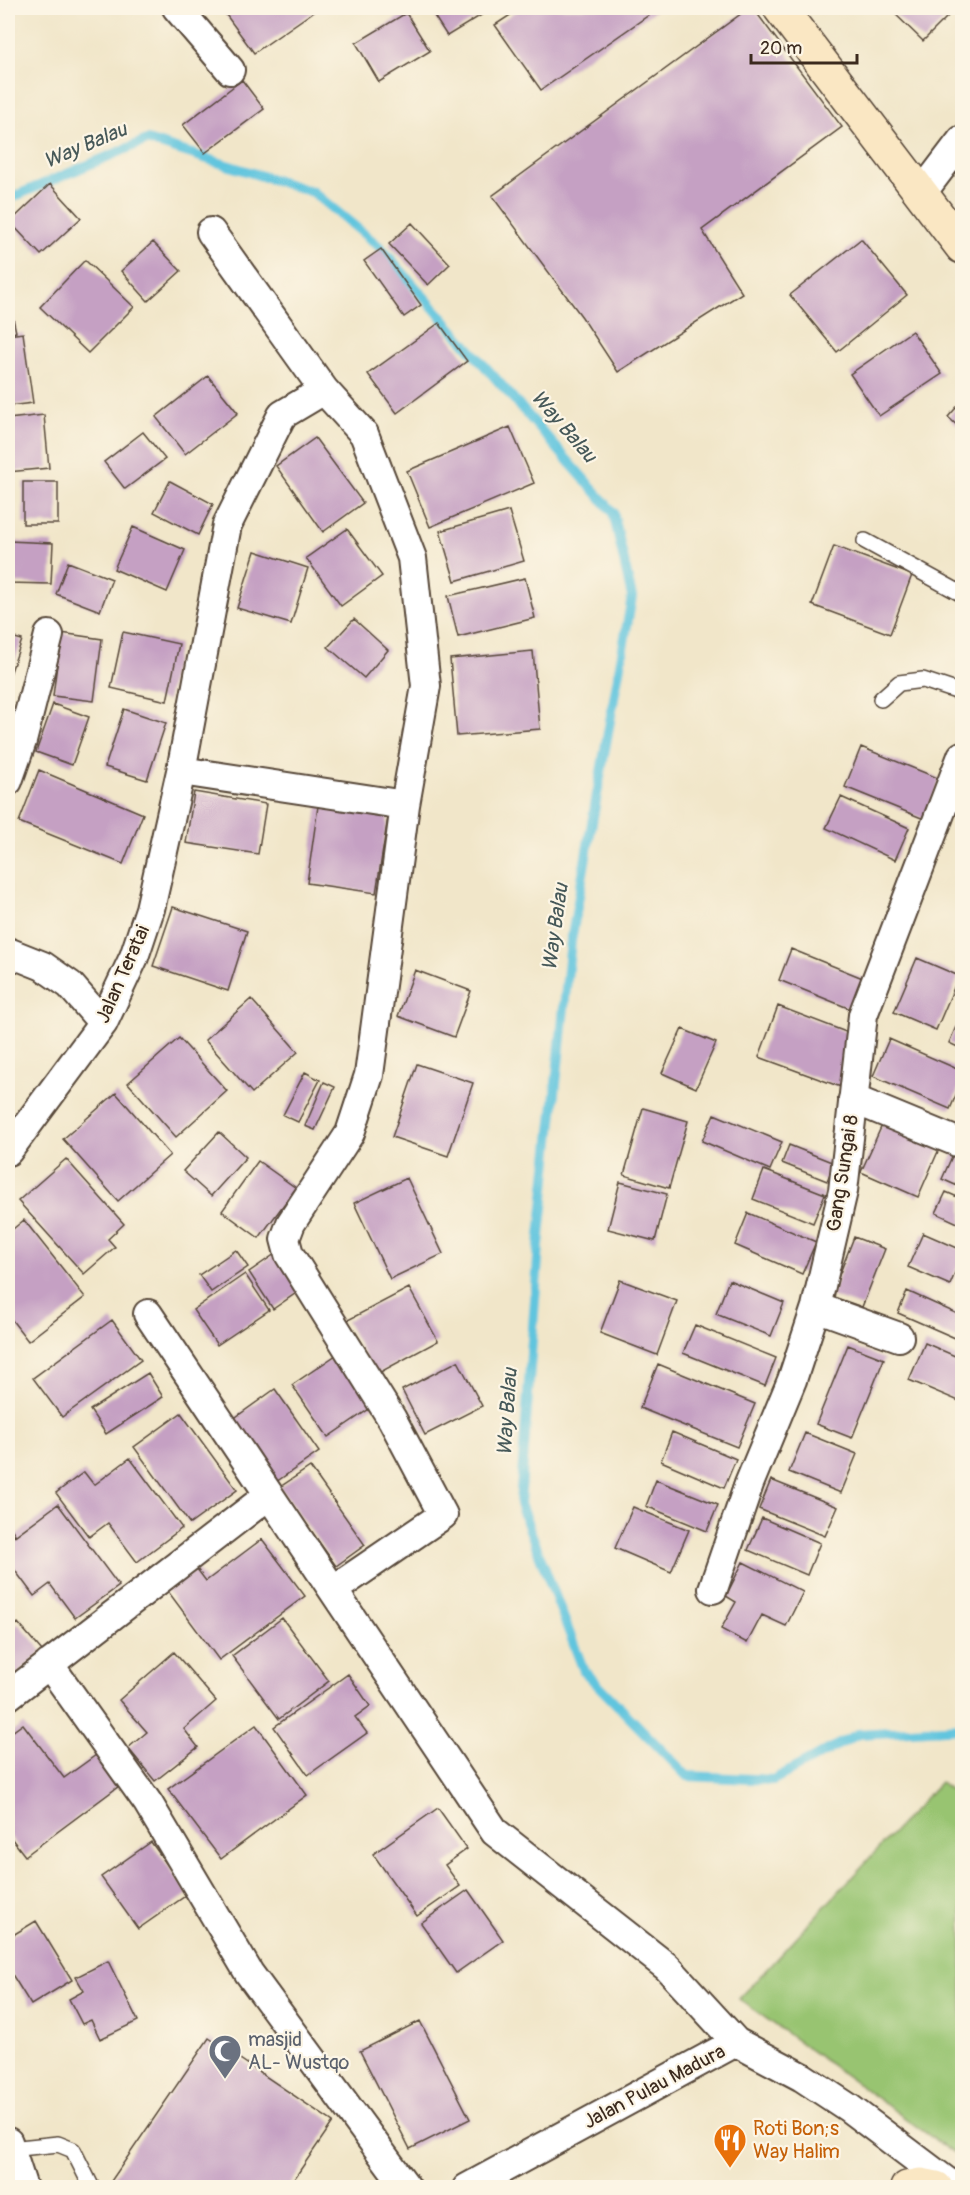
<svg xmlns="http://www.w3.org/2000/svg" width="970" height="2195" font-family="Pangolin,sans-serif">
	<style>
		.green { fill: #98c471; stroke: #6a7748; stroke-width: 1.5 }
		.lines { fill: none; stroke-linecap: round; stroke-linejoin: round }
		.stream { stroke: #60c5de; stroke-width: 10 }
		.building { fill: #c5a0c3 }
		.service-casing { stroke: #564638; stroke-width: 18 }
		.minor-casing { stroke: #564638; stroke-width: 32 }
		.secondary-casing { stroke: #564638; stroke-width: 36 }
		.service { stroke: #fff; stroke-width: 15 }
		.minor { stroke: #fff; stroke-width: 28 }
		.secondary { stroke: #fae7c3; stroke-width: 33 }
		.labels { text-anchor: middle; stroke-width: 4.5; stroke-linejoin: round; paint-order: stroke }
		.street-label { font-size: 20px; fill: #3b2a1e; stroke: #fcf5e5 }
		.worship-label { font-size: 20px; fill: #5b616d; stroke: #fcf5e5; text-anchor: start }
		.food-label { font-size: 20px; fill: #c56008; stroke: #fcf5e5; text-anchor: start }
		.water-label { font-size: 21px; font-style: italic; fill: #465858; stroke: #fcf5e5 }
	</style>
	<rect width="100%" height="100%" fill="#fcf5e5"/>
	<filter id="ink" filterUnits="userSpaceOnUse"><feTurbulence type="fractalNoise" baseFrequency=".0167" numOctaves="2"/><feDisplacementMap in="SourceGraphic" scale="12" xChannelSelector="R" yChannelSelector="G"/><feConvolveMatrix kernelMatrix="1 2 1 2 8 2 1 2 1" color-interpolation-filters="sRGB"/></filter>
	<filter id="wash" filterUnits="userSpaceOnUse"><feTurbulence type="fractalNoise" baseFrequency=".008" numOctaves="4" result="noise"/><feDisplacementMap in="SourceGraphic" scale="24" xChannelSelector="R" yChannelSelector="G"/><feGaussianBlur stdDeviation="1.35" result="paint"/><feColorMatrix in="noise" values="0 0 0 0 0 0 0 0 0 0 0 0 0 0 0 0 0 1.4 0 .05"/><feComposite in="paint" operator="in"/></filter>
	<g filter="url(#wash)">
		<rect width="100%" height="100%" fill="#f1e6c9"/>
		<path class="green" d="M940,1782L962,1799V2159L739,1999Z"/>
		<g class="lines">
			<path class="stream" d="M8,199L147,140L313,192L381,248L613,512L632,597L571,941L539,1245L520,1504L584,1671L687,1776L773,1780L858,1734L962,1728"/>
		</g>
		<g id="blocks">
			<path class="building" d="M221,8H314L316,10L254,53Z
				M429,8H493L447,36Z
				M521,8H655L656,10L541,90L495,25Z
				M749,8H753L842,127L702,230L742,293L618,372L582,317L492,196Z
				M889,8H956L923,41Z
				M406,13L430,51L379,82L356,43Z
				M242,80L264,109L205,153L183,125Z
				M50,184L81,218L41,255L10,222Z
				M412,223L450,264L428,285L389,244Z
				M861,239L907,295L837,352L790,295Z
				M153,242L181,271L148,301L121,271Z
				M381,249L421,305L404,317L364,261Z
				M85,260L134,307L88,353L40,307Z
				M8,295L16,332L8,334Z
				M439,323L467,361L397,413L368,374Z
				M912,331L942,374L879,416L850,374Z
				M23,333L33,403L8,406V335Z
				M208,376L238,413L185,454L156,417Z
				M962,401V430L948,417Z
				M44,415L49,468L8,472V419Z
				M510,427L534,483L430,527L407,471Z
				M143,432L165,459L125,489L104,462Z
				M315,438L363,503L323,532L276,466Z
				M170,481L213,504L198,535L154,512Z
				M23,482H58V524H23Z
				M509,511L524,561L455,581L440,531Z
				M133,527L185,550L167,592L114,569Z
				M347,529L382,576L341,606L306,558Z
				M8,541L53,543L51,584L8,583Z
				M834,546L912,575L890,634L812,605Z
				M255,551L308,568L291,624L237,608Z
				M68,562L112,579L100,611L56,594Z
				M525,578L535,618L458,637L448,596Z
				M354,619L388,650L364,678L328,647Z
				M123,632L179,644L167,701L111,688Z
				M61,633L102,639L94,701L53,696Z
				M8,636L22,640L8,680Z
				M533,651L540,729L457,736L450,659Z
				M53,704L89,717L72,765L36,752Z
				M124,709L166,723L147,780L105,767Z
				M861,747L940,779L924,819L845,787Z
				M39,770L143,814L123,864L19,822Z
				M194,792L266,804L258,854L186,843Z
				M841,797L909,828L895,860L826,828Z
				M318,806L388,817L376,893L307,883Z
				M173,907L247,931L228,991L153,966Z
				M791,949L870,981L858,1012L779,980Z
				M917,958L959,976L936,1030L894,1012Z
				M415,970L471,991L454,1037L398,1016Z
				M251,999L298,1052L252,1093L205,1040Z
				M778,1006L859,1037L841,1087L759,1057Z
				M962,1013V1049L949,1043Z
				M682,1029L716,1043L696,1088L662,1073Z
				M179,1038L227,1091L176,1137L128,1083Z
				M889,1039L962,1071V1081L950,1109L873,1076Z
				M417,1064L473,1083L448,1156L392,1137Z
				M305,1072L320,1080L298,1122L283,1115Z
				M324,1082L335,1087L315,1130L305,1126Z
				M116,1093L170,1155L118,1201L63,1139Z
				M643,1108L688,1121L669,1188L624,1175Z
				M714,1114L782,1142L770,1170L702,1141Z
				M883,1123L940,1147L918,1197L861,1172Z
				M219,1132L246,1157L211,1196L183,1171Z
				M789,1145L834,1163L827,1181L782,1163Z
				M954,1152L962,1155V1188L942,1179Z
				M66,1159L124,1224L108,1239L115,1247L84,1274L18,1201Z
				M258,1161L296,1188L259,1238L222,1211Z
				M764,1170L825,1194L813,1223L753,1199Z
				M407,1178L443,1254L390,1279L354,1203Z
				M620,1182L667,1194L655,1241L608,1229Z
				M946,1192L962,1199V1225L936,1213Z
				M748,1213L816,1242L802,1274L735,1245Z
				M24,1220L85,1297L28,1341L8,1315V1233Z
				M923,1233L962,1250V1256L950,1285L908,1267Z
				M854,1237L885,1249L862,1307L831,1296Z
				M236,1250L248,1267L211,1292L199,1275Z
				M275,1254L299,1291L273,1309L249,1272Z
				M245,1274L269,1310L217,1345L193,1310Z
				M620,1280L677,1301L657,1355L600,1333Z
				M729,1280L784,1303L771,1336L716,1314Z
				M409,1288L438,1341L375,1375L346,1321Z
				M907,1291L962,1316V1341L898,1313Z
				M112,1320L141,1360L62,1417L33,1378Z
				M695,1325L776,1358L765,1386L683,1353Z
				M925,1343L962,1359L961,1402L909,1380Z
				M848,1345L884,1359L852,1438L816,1424Z
				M339,1353L375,1405L328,1437L292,1385Z
				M458,1361L482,1406L425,1435L402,1390Z
				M658,1364L755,1404L737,1447L640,1408Z
				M148,1373L163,1397L106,1434L90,1410Z
				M275,1389L319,1452L273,1484L229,1422Z
				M181,1413L237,1490L190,1524L134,1447Z
				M672,1432L736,1459L724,1488L661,1461Z
				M805,1433L857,1454L841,1493L789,1472Z
				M130,1458L182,1528L137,1562L108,1523L89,1537L56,1493L84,1472L94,1485Z
				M310,1467L365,1545L336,1566L280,1487Z
				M656,1480L718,1505L707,1531L646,1506Z
				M771,1480L838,1507L825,1536L759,1509Z
				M58,1504L119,1586L75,1618L50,1584L34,1596L8,1561V1541Z
				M633,1507L689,1530L671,1572L615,1548Z
				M762,1518L820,1543L807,1575L748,1550Z
				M8,1524L15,1534L8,1540Z
				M262,1539L305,1596L219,1660L167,1590L197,1569L206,1581Z
				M743,1562L803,1592L786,1626L762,1615L747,1643L721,1629L736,1602L726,1596Z
				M282,1618L329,1681L279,1719L232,1656Z
				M18,1623L42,1651L8,1683V1633Z
				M174,1652L216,1701L184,1729L198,1747L155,1781L128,1748L147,1732L119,1700Z
				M348,1674L370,1706L355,1717L367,1733L308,1775L274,1727Z
				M23,1724L64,1778L96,1755L119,1786L25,1856L8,1834V1735Z
				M256,1725L307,1795L221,1859L168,1789Z
				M438,1808L467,1849L445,1865L460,1886L417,1916L373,1854Z
				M151,1842L188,1894L138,1929L101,1877Z
				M468,1890L503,1940L456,1973L421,1923Z
				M36,1921L72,1980L31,2005L8,1968V1938Z
				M108,1961L138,2021L100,2039L91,2020L82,2024L69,1999L84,1991L76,1977Z
				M420,2021L470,2119L410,2149L360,2051Z
				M209,2038L333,2122L288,2188H114L109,2184Z"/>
		</g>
	</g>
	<g filter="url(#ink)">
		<use href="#blocks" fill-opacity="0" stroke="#564638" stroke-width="1.5"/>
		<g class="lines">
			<g class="service-casing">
				<path id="service" d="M865,541L962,594
					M881,699L899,683L923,680L962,693
					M10,2149L58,2144L73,2150L92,2188
					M330,2188H339"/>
			</g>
			<g class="minor-casing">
				<path id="minor" d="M177,8L230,70
					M921,194L962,140
					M211,232L324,390L364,434L412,558L426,686L405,805L369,1075L350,1133L291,1223L285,1239L289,1254L392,1419L443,1515L333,1590
					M181,771L405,805
					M8,781L22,741L49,635
					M8,952L43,966L70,985L103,1023
					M853,1099L962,1144
					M8,1151L103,1023L134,957L150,909L181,771L227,525L282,415L324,390
					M816,1307L899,1337
					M148,1314L495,1832L667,1967L736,2042
					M713,1589L749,1484L792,1380L816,1307L843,1191L863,1015L962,756
					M49,1664L148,1803L249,1973L407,2188
					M8,1696L269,1495
					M8,2142L23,2188
					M467,2188L736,2042L802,2077L849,2108L955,2188"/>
			</g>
			<g class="secondary-casing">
				<path id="secondary" d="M780,8L962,247
					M907,2188L921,2185L936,2188"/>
			</g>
			<use href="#service" class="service"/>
			<use href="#minor" class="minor"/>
			<use href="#secondary" class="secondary"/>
		</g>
	</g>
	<defs>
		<g id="mosque-pin" transform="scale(1.725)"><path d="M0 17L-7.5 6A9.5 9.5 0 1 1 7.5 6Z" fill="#6b7280" stroke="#fcf5e5"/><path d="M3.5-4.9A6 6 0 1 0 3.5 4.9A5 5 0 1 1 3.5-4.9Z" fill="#fff"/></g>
		<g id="restaurant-pin" transform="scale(1.725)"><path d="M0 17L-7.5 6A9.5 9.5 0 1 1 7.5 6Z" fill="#e8710a" stroke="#fcf5e5"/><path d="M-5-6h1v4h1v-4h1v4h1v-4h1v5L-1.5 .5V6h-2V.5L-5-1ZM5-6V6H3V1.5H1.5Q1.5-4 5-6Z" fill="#fff"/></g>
	</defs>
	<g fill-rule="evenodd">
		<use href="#mosque-pin" x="225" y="2051"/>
		<use href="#restaurant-pin" x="730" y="2140"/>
	</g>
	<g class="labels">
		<g class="street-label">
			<text transform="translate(122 974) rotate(-66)" y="7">Jalan Teratai</text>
			<text transform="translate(842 1173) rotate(-81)" y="7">Gang Sungai 8</text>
			<text transform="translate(654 2086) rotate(-28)" y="7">Jalan Pulau Madura</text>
		</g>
		<g class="worship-label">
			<text x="248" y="2046">masjid<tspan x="248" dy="23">AL- Wustqo</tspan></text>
		</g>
		<g class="food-label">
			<text x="753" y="2135">Roti Bon;s<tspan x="753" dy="23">Way Halim</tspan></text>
		</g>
		<g class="water-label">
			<text transform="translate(85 145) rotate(-23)" y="7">Way Balau</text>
			<text transform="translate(564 426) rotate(49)" y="7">Way Balau</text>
			<text transform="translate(555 927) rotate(-82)" y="7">Way Balau</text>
			<text transform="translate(507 1412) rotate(-86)" y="7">Way Balau</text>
		</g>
	</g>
	<rect width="970" height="2195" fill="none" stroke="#fcf5e5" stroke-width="30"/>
	<path d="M751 54v9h106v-9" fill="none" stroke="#3b2a1e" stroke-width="3"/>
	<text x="760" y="54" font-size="18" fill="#3b2a1e" stroke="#fcf5e5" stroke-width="4.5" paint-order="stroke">20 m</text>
</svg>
